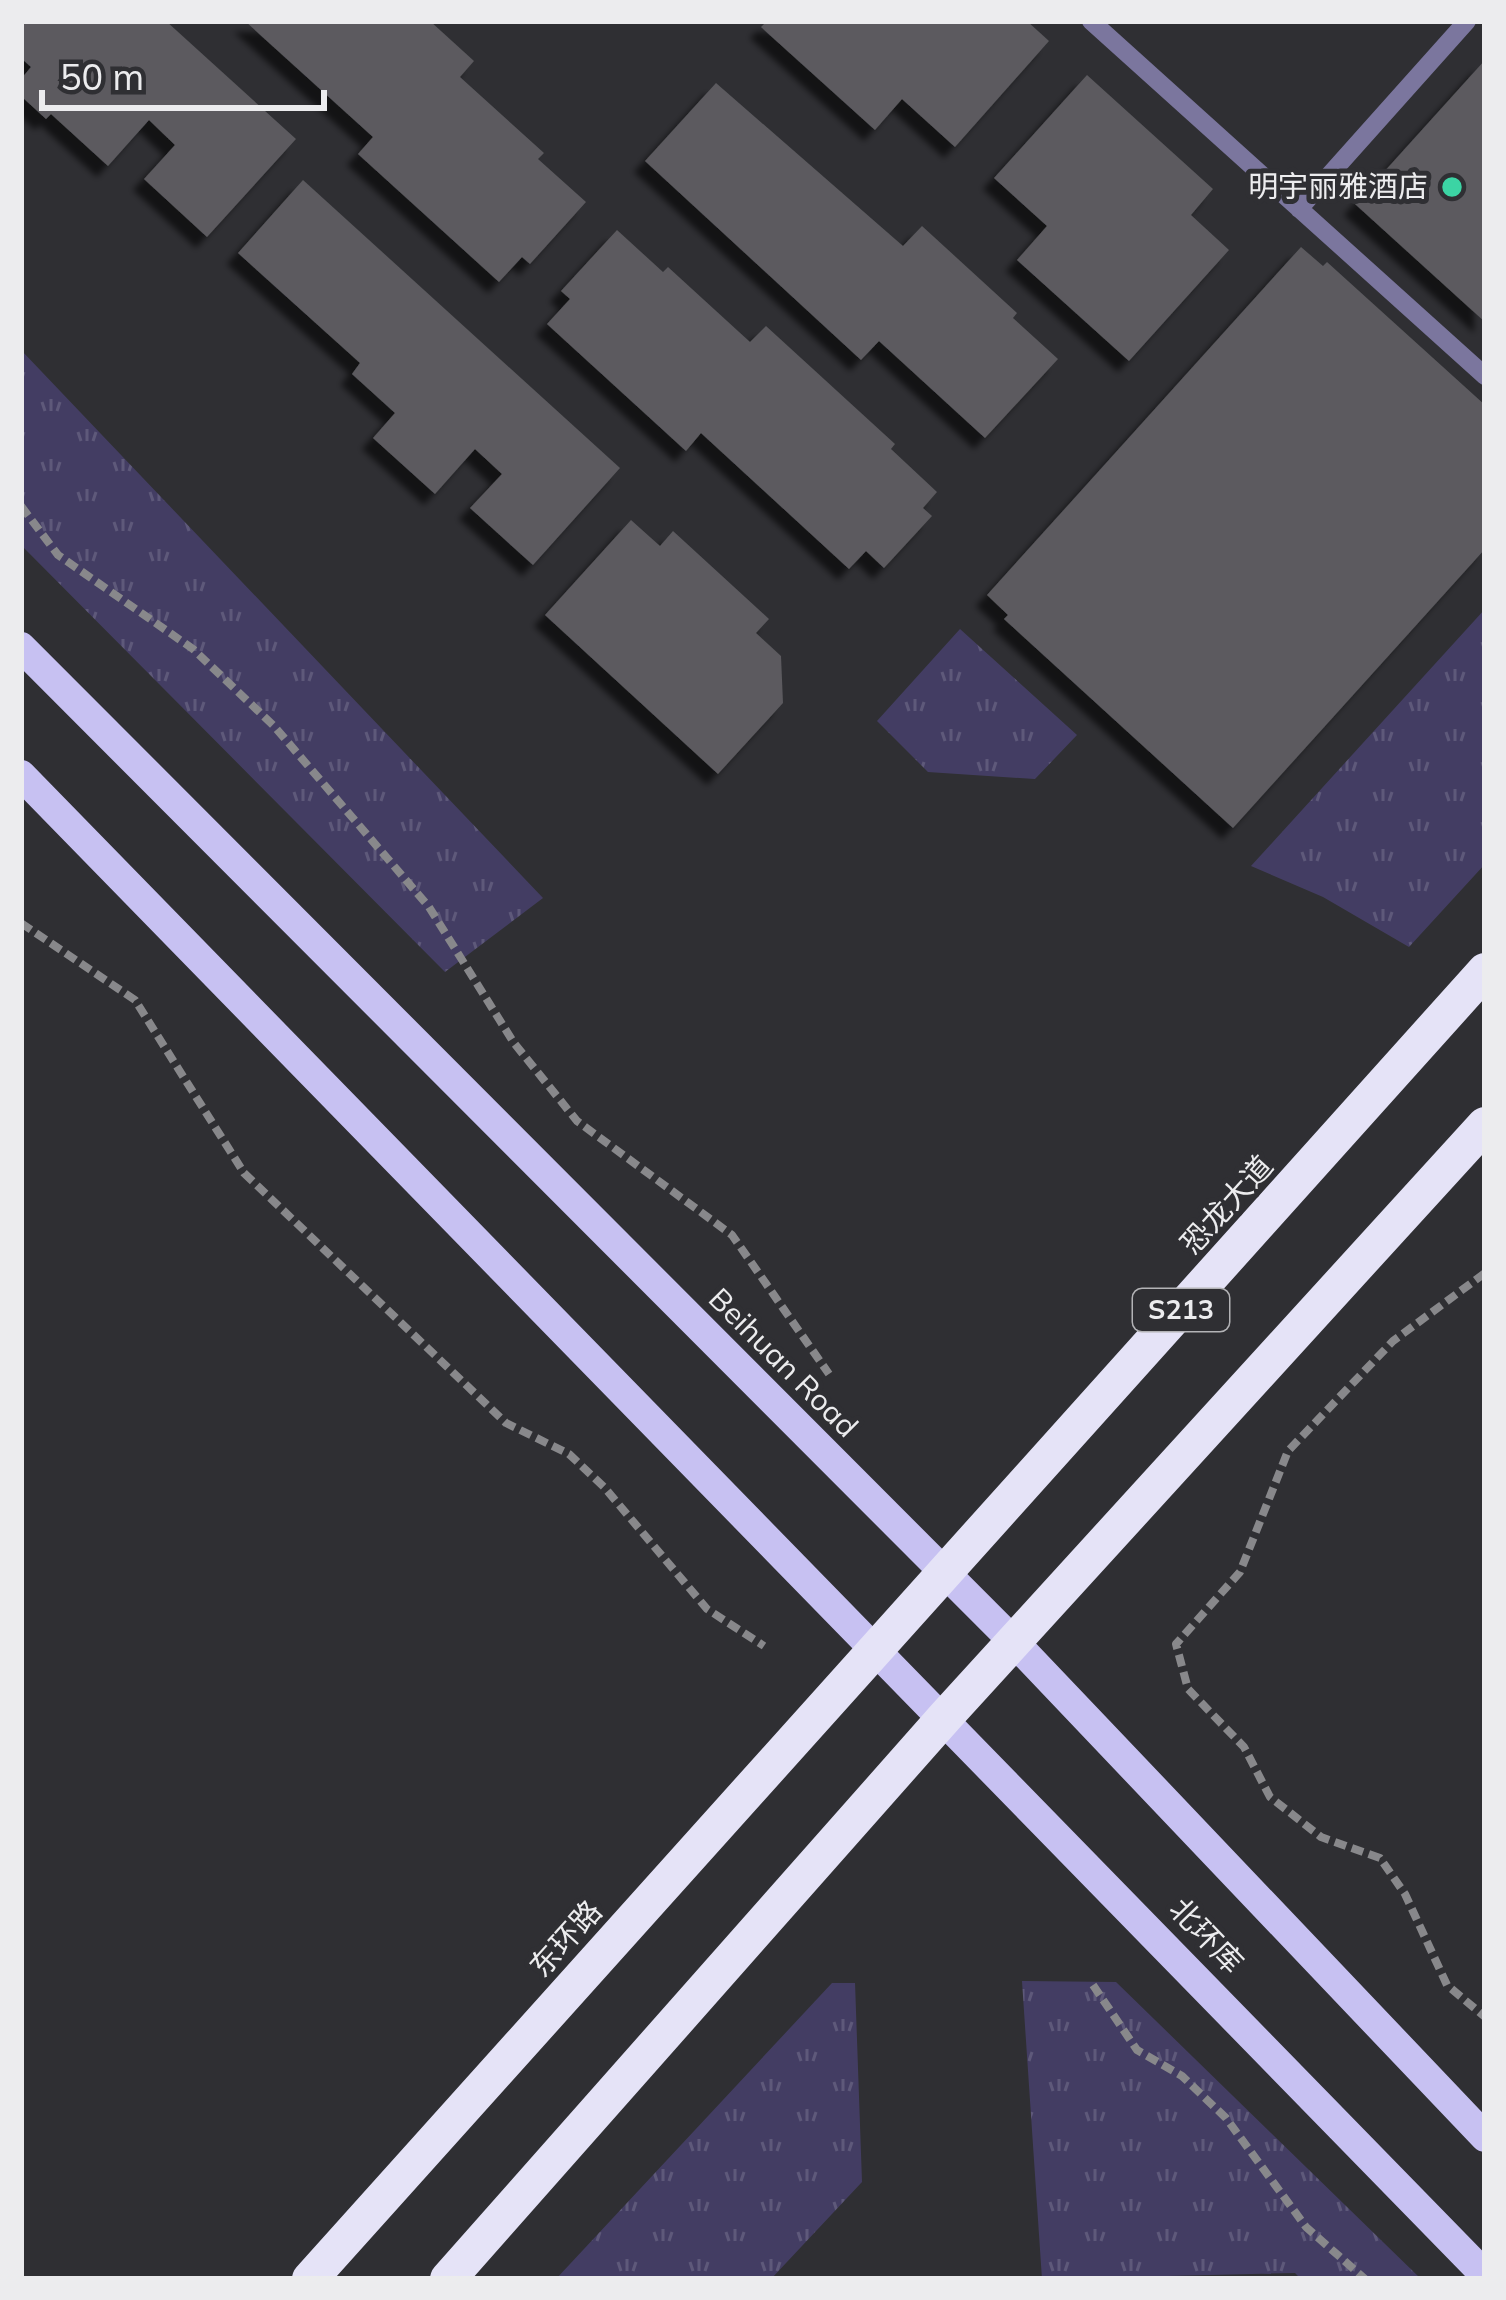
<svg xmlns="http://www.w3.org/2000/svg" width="1506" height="2300" font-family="Mulish,'Noto Sans SC',sans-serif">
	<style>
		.grass { fill: url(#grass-tufts) }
		.building { fill: #5b5a5e; filter: url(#shadow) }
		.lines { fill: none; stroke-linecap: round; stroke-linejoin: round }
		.path { stroke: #88888b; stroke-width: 8; stroke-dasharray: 12 6; stroke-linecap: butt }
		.lane { stroke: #7b769e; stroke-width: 18 }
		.primary { stroke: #c7c1f2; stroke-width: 30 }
		.highway { stroke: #e5e3f7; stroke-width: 36 }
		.poi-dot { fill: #3cd4a4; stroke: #2f2f33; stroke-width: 4.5 }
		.labels { text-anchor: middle; stroke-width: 10; stroke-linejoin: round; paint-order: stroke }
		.shield { fill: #2f2f33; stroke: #b3b3b6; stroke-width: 3 }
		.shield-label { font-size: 27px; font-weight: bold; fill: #ececee }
		.poi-label { font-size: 30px; fill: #ececee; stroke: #2f2f33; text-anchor: end }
		.street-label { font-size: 30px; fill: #ececee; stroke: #2f2f33 }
	</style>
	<defs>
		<pattern id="grass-tufts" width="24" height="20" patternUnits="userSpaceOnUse" patternTransform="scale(3)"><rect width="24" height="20" fill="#433d63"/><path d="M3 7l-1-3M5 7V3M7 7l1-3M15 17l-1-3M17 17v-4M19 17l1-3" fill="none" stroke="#5e597a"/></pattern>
		<filter id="shadow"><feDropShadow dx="-11" dy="11" stdDeviation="3" flood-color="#0009"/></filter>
	</defs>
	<rect width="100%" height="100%" fill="#2f2f33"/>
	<path class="grass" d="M21,350L543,898L445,972L21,545Z
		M1485,609V864L1409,947L1323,897L1251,866Z
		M960,629L1077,735L1035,779L928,772L877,721Z
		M1022,1981L1116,1982L1421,2279H1301L1295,2273L1042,2279Z
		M832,1983H855L862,2182L771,2279H556Z"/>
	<path class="building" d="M21,21H166L296,139L207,237L144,179L175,145L149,120L108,166L51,114L46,119L21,96V79L31,67L21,58Z
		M245,21H430L474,61L460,77L544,153L538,159L586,202L530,264L522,257L499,282L358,154L373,137Z
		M767,21H1027L1049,41L955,147L902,99L875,130L761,27Z
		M1485,60V322L1355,204Z
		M1087,75L1213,189L1191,215L1229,250L1129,361L1017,260L1047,226L994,178Z
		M716,83L903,246L922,226L1017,313L1013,318L1058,359L985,438L879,341L861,360L645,161Z
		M303,180L620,468L533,565L470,508L502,474L475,449L435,494L373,438L395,413L352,374L360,363L238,253Z
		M617,230L663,272L668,267L750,342L766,326L895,444L891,449L937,492L923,508L932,516L884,568L866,551L849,569L701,433L686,451L547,324L570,299L561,291Z
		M1301,247L1323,266L1327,262L1485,405V549L1233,828L1004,619L1008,615L987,595Z
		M631,520L660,546L673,531L769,619L756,633L781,656L783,703L718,774L545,615Z"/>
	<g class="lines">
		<path class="path" d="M21,506L58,555L193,649L274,726L429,907L514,1043L577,1121L732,1235L829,1374
			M21,923L135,1000L244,1173L506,1423L569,1454L604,1487L707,1609L764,1646
			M1485,1273L1393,1341L1288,1451L1240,1572L1176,1644L1188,1689L1244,1747L1270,1797L1321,1837L1380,1858L1405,1894L1447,1985L1485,2017
			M1093,1985L1137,2050L1182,2076L1226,2118L1306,2227L1365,2279"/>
		<path class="lane" d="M1091,21L1485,376
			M1299,209L1467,21"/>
		<path class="primary" d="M21,647L1014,1642L1485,2137
			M21,775L1485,2275"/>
		<path class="highway" d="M310,2279L1485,971
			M448,2279L945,1717L1485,1125"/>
	</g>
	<circle class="poi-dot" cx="1452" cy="187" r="12"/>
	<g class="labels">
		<rect class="shield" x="1133" y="1289" width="96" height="42" rx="9"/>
		<g class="shield-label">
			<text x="1181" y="1319">S213</text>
		</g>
		<g class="poi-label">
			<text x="1428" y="197">明宇丽雅酒店</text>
		</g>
		<g class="street-label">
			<text transform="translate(1227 1205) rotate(-48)" y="10">恐龙大道</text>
			<text transform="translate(783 1363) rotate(45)" y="10">Beihuan Road</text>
			<text transform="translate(1206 1936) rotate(46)" y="10">北环库</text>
			<text transform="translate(566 1939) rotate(-48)" y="10">东环路</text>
		</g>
	</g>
	<rect width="1506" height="2300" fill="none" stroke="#ececee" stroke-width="48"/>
	<path d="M42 90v18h282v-18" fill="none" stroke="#ececee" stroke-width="6"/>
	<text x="60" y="90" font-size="36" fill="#ececee" stroke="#2f2f33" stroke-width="9" paint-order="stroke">50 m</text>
</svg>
